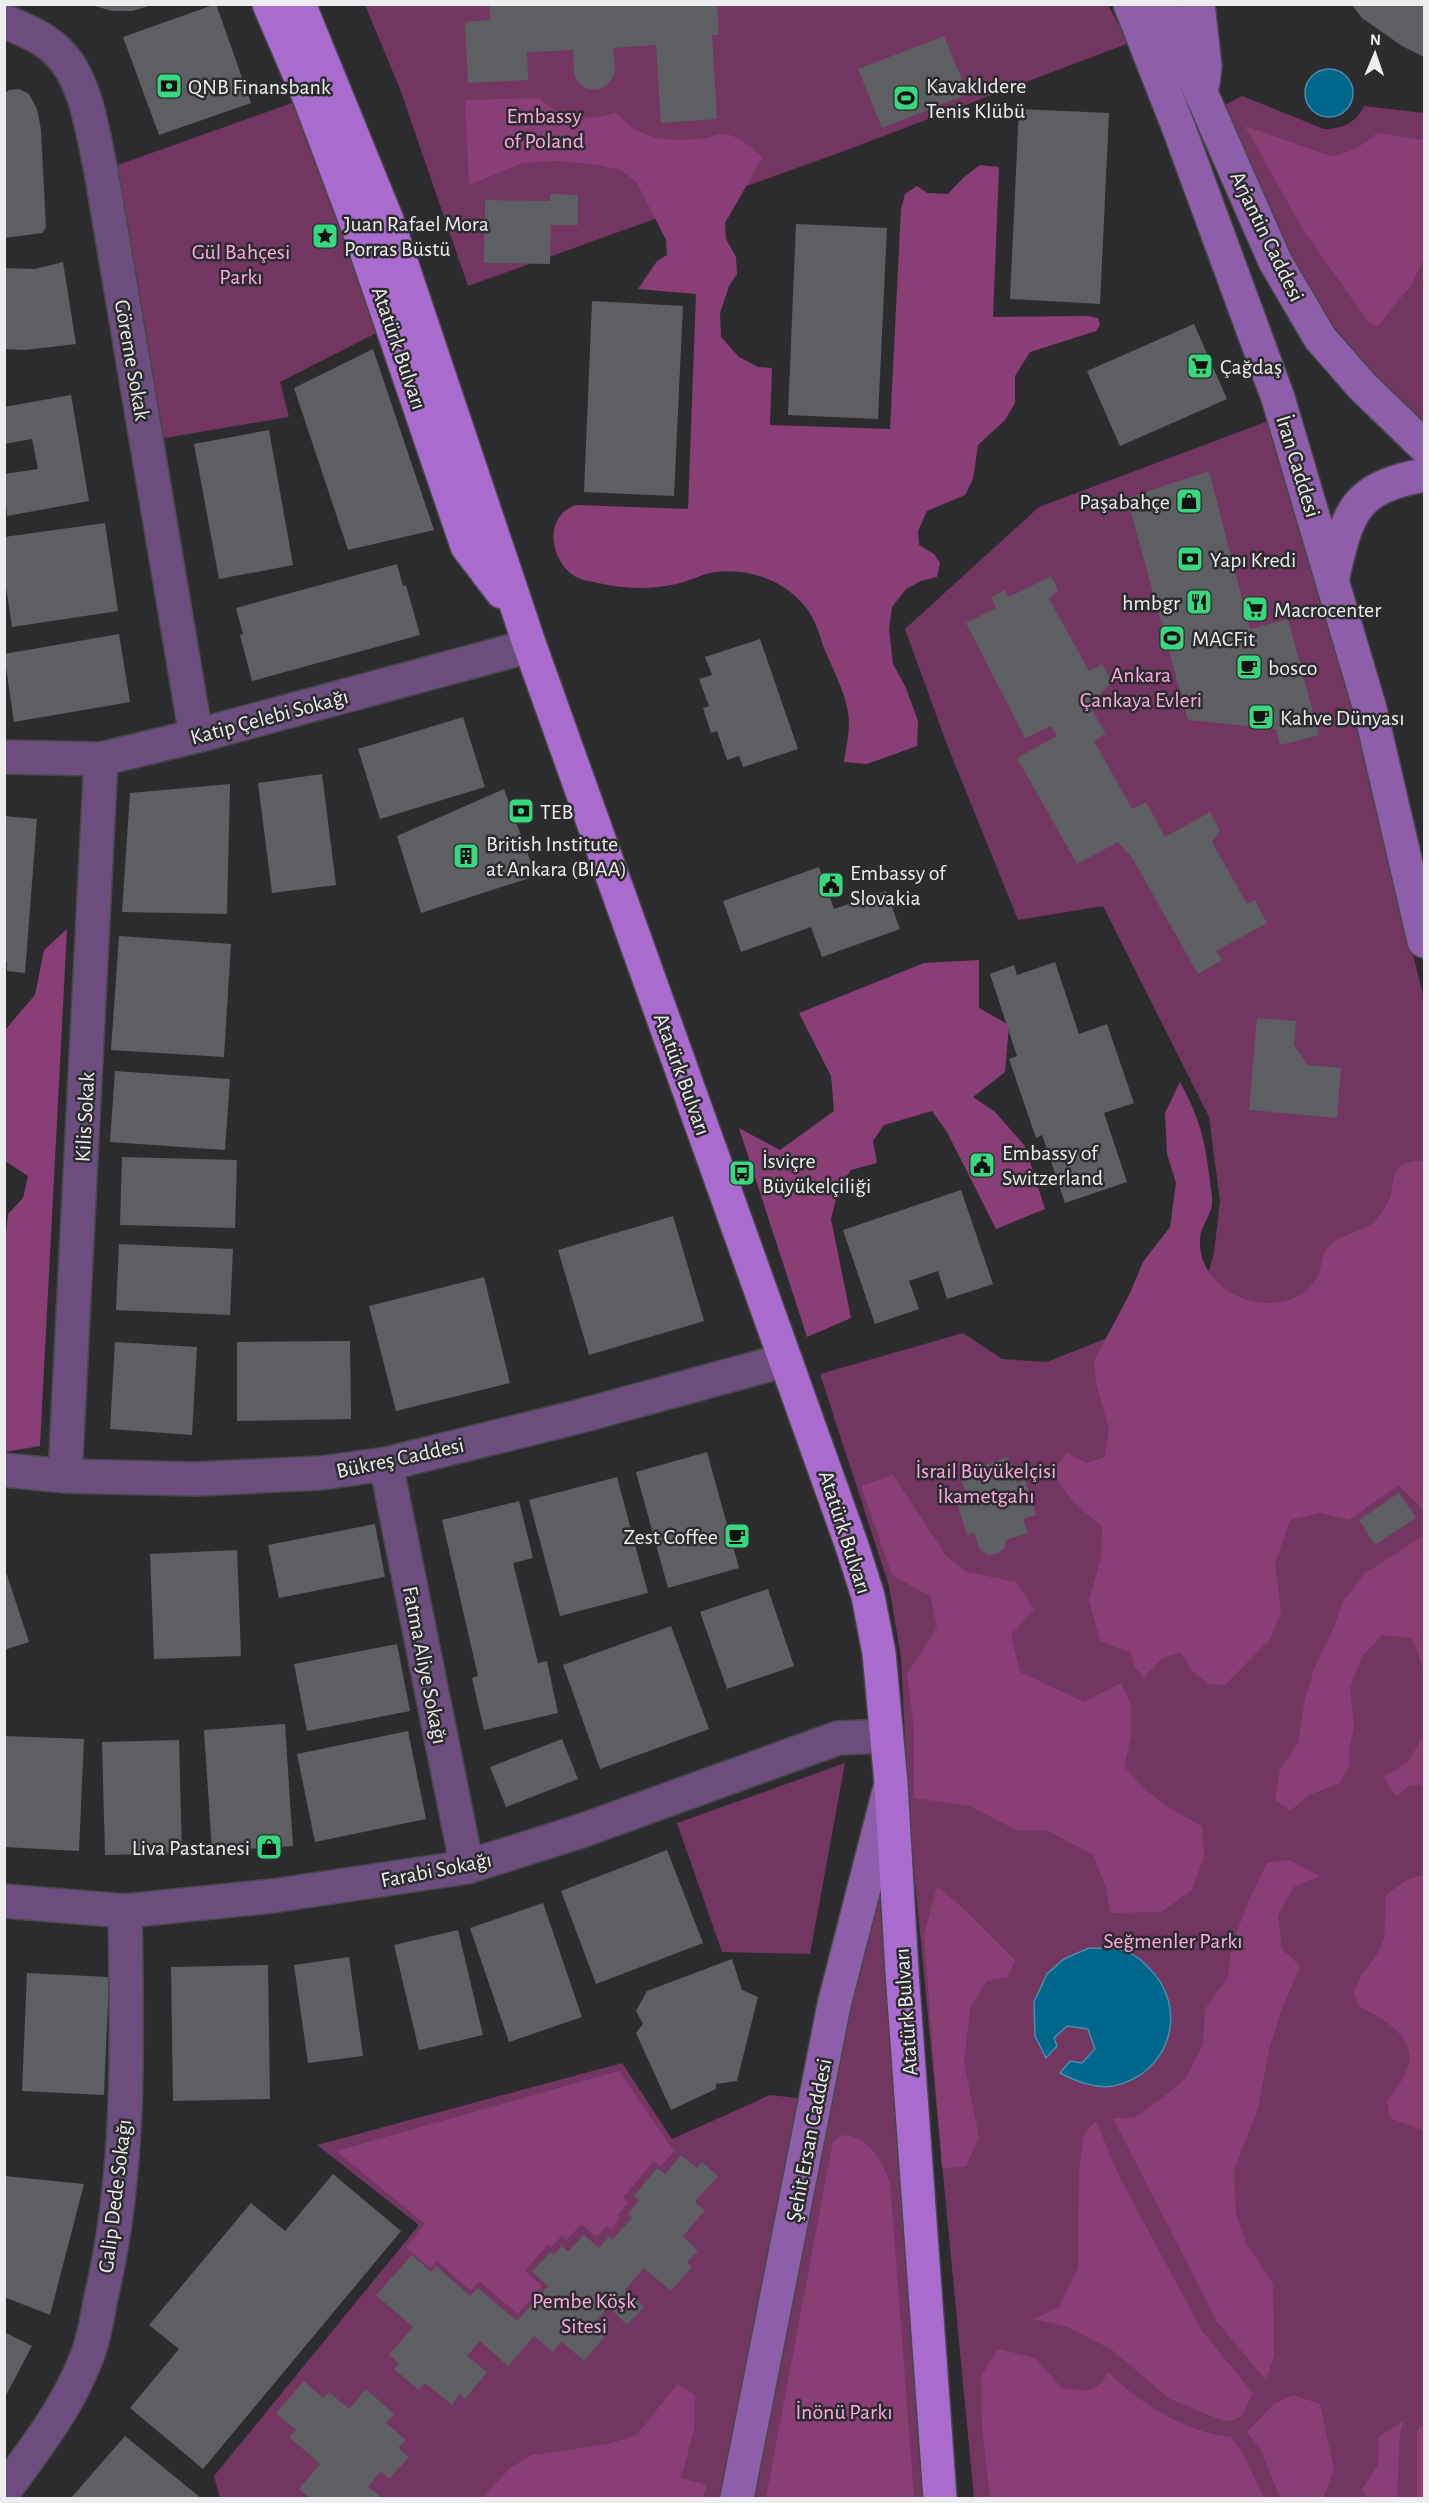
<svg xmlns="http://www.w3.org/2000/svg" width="1429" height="2503" font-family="'Alegreya Sans',sans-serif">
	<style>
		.green { fill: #723661 }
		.forest { fill: #8a3e76 }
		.water { fill: #00668c; stroke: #478eaa; stroke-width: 1.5 }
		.building { fill: #5d5f62 }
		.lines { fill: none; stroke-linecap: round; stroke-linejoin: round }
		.street-casing { stroke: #47474a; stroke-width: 36 }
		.secondary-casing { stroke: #47474a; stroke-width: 36 }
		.primary-casing { stroke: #47474a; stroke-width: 36 }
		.street { stroke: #6c4e7e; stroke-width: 33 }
		.secondary { stroke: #8f5eab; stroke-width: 33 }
		.primary { stroke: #aa6bce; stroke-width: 33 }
		.labels { text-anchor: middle; stroke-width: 5; stroke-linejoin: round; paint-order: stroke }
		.poi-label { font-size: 22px; fill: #ededef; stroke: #2c2c2f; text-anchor: start }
		.park-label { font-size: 22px; fill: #fda8e3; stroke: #2c2c2f }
		.street-label { font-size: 22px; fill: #ededef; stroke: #2c2c2f }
	</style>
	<rect width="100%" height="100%" fill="#2c2c2f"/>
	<path class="green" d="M365,5H1108L1129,43L836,154L468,286L400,89Z
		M1242,96L1324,129C1342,129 1356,123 1364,106L1424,113V446L1362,386L1210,113Z
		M309,97L392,325L280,382L289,417L147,441L101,171Z
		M1271,420L1324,593L1424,999V2498H974L909,1818L901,1657L889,1586L820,1374L963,1333L1002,1359L1047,1362L1102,1340L1134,1330L1201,1299L1214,1253L1220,1201L1209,1117L1103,906L1018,920L946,742L905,629L1039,507Z
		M845,1763L810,1954L722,1952L677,1823Z
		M891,1783L940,2498H220L214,2476L419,2225L317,2145L622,2063L672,2139L770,2095L816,2100Z"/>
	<path class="forest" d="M539,98C559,119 590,122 616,112C639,141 670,142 705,138C710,137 717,134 723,134C737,134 753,149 763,157L725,223L726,239L736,257L737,274L729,286L720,313L721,337L739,357L758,367L772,368L770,425L890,429L901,209L905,194L917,186L927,193L948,194L964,177L980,165L999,167L993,317L1088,316L1098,318L1100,325L1096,331L1030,352L1015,376V403L1005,420L978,445L973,479L965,495L927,511L918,531L919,545L934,554L940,563L937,577L921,581L906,589L892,607L889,629L893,664L906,688L918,721L917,746L867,764L844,762C846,747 851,728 848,712C845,692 832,667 824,648C819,633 814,615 802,603C781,579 747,568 715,572C702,574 689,581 676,584C649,590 621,589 594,582C588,581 578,579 573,575C549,558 544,516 576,505L688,509L696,294L638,289L657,261L667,255L666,240L637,183L621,170L593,164L553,161L523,163L469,185L465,100Z
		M1245,126L1331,156C1351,153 1362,146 1377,133L1424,140V257L1412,284L1378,326L1369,323L1302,228Z
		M67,929L40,1446L5,1452L4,1255L8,1214L23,1198L28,1176L5,1161V1030L35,995L44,950Z
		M979,960V1008L1009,1025L1005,1072L973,1097L995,1112L1025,1146L1045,1209L996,1229L947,1132L932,1111L884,1125L873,1141L877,1163L851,1170L838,1191L831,1219L851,1318L807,1337L739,1128L780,1150L834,1111L831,1076L799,1013L924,963Z
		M1180,1082C1200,1119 1205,1140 1210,1181C1210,1188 1213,1197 1212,1204C1211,1215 1201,1226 1200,1238C1198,1267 1218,1289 1244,1299C1270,1308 1305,1303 1318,1275C1323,1265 1321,1254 1329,1246C1344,1231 1366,1234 1379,1216C1383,1211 1388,1203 1390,1197C1395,1181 1391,1166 1411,1162C1417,1161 1420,1160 1424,1162V1508L1422,1509L1399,1485L1349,1520L1320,1513L1290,1520L1275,1563L1281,1612L1271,1638L1225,1685L1208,1684L1192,1670L1181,1653L1164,1657L1144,1677L1135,1668L1131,1653L1100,1641L1089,1600L1101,1558L1102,1526C1078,1508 1067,1498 1053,1471L1067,1452L1086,1463L1105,1457L1109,1429L1097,1387L1094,1361L1130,1293L1143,1262L1170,1227L1176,1183L1167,1154L1165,1113Z
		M893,1475L947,1557L967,1572L1016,1582L1034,1609L1011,1635L1020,1672L1084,1702L1121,1683L1131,1705V1737L1124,1766C1149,1797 1167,1807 1202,1826L1204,1857L1192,1890L1161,1912L1110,1913L1107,1890L1093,1855L1049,1831L1016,1830L970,1806L914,1798V1728L907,1674L937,1627L930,1596L892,1575L861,1486Z
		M1424,1535V1669L1412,1638L1382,1635L1361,1658L1350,1689L1354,1726L1349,1751V1766L1340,1783L1309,1795L1290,1811L1275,1800L1280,1769L1298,1743L1305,1699L1314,1669L1334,1627L1343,1601L1364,1574Z
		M1424,1735V1784L1409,1786L1396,1797L1383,1777L1408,1762Z
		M1289,1860L1320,1876L1294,1887L1278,1916L1282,1949L1300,1966L1280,2014L1269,2050L1258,2109L1234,2170L1236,2213L1246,2243L1273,2284L1274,2355L1266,2380L1217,2322L1113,2118H1133L1160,2100L1186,2078L1203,2044L1205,2009L1228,1978L1231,1948L1248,1902L1267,1863Z
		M1424,1875V1934L1422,1942L1424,1951V2131L1390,2118L1387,2100C1395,2090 1407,2076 1409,2063C1413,2034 1380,2017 1359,2006L1354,1992L1361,1975L1376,1956L1384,1939L1386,1895L1408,1879Z
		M937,1886L967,1912L1015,1960L1008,1977L987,1981L970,2008L964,2062L979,2137L966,2167L942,2168L924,1935Z
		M619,2071L674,2151L661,2166L654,2161L623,2197L628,2203L618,2215L620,2218L611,2229L606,2226L597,2237L581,2224L567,2240L562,2235L551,2248L547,2245L525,2271L542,2286L518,2314L479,2281L471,2291L437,2261L430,2268L406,2247L425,2224L336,2151Z
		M1096,2121L1119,2176L1202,2331L1253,2393L1242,2415L1232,2421L1221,2420L1170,2399L1112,2350L1068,2327L1034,2319L1059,2307L1078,2268L1079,2171L1084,2133Z
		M844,2135C870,2137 881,2160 890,2182L914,2498H766L833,2141Z
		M998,2349L1035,2358L1062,2388C1084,2391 1097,2395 1108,2372C1141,2404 1184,2432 1231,2437L1243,2454L1264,2498H990L982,2425L981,2376Z
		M677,2384L695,2395L694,2430L681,2478L707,2485L703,2498H482L510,2468L532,2455L608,2444L637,2435Z
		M1293,2395L1320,2404L1334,2469L1323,2498H1280L1261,2450L1247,2432L1275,2403Z
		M1404,2420L1400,2432L1397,2498H1367L1362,2489L1378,2465L1379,2437Z
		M1424,2423V2498H1417V2430Z"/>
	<path class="water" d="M1305 93a24 24 0 1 1 48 0a24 24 0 1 1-48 0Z
		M1089,1948C1098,1949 1108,1947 1117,1949C1129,1951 1140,1958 1148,1967C1190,2007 1171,2074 1113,2086C1094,2089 1076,2081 1060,2073L1070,2061L1082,2063L1095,2049L1088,2029L1067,2026L1054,2038L1057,2046L1046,2058L1035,2036L1034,2002L1047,1974L1064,1959Z"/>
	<path class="building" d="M88,4H152V5L132,11H112Z
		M216,4L251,103L159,135L123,37Z
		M489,4H717L719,35H712L717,119L661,123L656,45L613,48L615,71L612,79L606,86L597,90L585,88L578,82L574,74L573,50L527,52L528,80L468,83L465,22L490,20Z
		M1351,4H1424V57L1402,46L1362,18Z
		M944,36L968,94L882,128L858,69Z
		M19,89L29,94L37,109L41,130L46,228L42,233L4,238V94L9,90Z
		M1019,109L1109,113L1100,304L1010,299Z
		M550,194L578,195V225H551L550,264L484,263L485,200L550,201Z
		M796,224L887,228L878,419L788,415Z
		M63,262L76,344L25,350L4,349V268L35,269Z
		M592,301L683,306L674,496L584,492Z
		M1194,324L1227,399L1120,446L1087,371Z
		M373,349L434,530L348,550L294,388Z
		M71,395L89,501L7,516L4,474L38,469L32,439L4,444V407Z
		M269,430L293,565L219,579L194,444Z
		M1209,471L1250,629L1288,619L1319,735L1280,745L1276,729L1188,720L1127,498Z
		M105,523L118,611L12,627L4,574V537Z
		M397,564L403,586L406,585L420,635L252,681L240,635L243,634L236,608Z
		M1051,576L1058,590L1049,599L1089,671L1102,664L1112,682L1089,705L1106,734L1094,741L1132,809L1146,802L1165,837L1210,812L1220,831L1212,842L1247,904L1255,900L1267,923L1216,951L1222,960L1198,974L1131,856L1118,842L1077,864L1017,758L1057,736L1051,726L1025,738L966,623L996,608L991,597L1005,590L1009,597Z
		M119,634L130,702L14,722L4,654Z
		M760,639L798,749L743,767L739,756L727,760L717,731L711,733L703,708L709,706L699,679L712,675L705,657Z
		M463,717L485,787L380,819L358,749Z
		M322,774L336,885L272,893L258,783Z
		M230,784L227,914L122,912L130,793Z
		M504,789L536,876L421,913L397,836Z
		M4,816L37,819L25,973L7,971V962H4Z
		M819,867L834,909L886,891L900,929L822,957L811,927L741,952L723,901Z
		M119,936L231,944L224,1057L111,1050Z
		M1055,962L1079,1034L1107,1024L1134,1103L1104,1113L1127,1182L1065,1203L1042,1135L1036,1138L1009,1059L1017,1056L990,974L1014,965L1017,975Z
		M1257,1018L1296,1021L1294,1045L1308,1065L1341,1068L1337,1118L1249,1110Z
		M115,1071L230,1079L225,1150L110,1142Z
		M122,1157L237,1160L235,1228L120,1225Z
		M961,1190L993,1284L947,1299L938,1271L909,1281L919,1309L875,1324L843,1230Z
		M673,1216L704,1321L589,1355L558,1250Z
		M119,1244L233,1249L230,1315L116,1310Z
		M484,1277L510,1383L396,1411L369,1306Z
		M350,1341L351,1419L237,1421V1342Z
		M115,1342L197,1347L192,1435L110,1429Z
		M707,1452L739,1568L668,1588L636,1472Z
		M1008,1457L1017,1483L1025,1480L1036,1515L1023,1519L1028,1533L1006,1540L1004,1549L997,1554L988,1555L980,1550L974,1533L967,1535L957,1503L968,1500L961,1479L978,1473L977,1468Z
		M617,1477L648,1593L560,1616L529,1500Z
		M1399,1493L1416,1518L1375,1545L1359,1520Z
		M519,1501L533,1558L513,1563L538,1663L547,1661L558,1713L484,1730L472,1678L478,1676L442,1520Z
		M375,1524L385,1577L279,1598L268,1545Z
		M237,1550L241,1656L154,1659L150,1554Z
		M4,1566L29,1642L4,1650Z
		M768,1589L794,1666L727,1689L700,1612Z
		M671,1626L709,1729L600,1769L563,1665Z
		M397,1644L410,1711L307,1731L294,1664Z
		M285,1724L293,1846L212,1851L204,1730Z
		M408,1731L426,1819L315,1842L297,1754Z
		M4,1736L84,1739L79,1851L4,1847Z
		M562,1739L578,1779L506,1807L490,1767Z
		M179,1740L182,1853L105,1855L102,1742Z
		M667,1850L703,1943L596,1984L561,1891Z
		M543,1903L582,2017L509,2042L470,1928Z
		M458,1930L483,2035L419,2050L394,1945Z
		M349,1957L363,2056L308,2063L294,1965Z
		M732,1959L742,1990L758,1997L737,2081L716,2084V2089L671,2110L636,2033L643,2024L636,2011L647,1991Z
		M268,1965L270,2099L173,2101L171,1967Z
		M27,1973L109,1977L104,2095L22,2091Z
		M681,2155L697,2168L702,2162L718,2176L695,2202L705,2210L683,2236L698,2251L687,2262L692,2267L671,2291L644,2268L625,2290L644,2307L627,2325L609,2307L592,2327L604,2337L584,2361L561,2341L553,2352L534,2336L508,2366L480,2341L467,2356L487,2372L465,2399L460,2394L452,2405L425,2383L419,2390L394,2369L399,2363L389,2355L413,2327L376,2295L412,2255L431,2272L436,2266L470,2296L478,2288L517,2321L548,2286L532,2272L550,2252L554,2255L562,2246L568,2252L584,2235L599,2248L609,2236L613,2239L632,2218L628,2214L639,2200L634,2196L657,2168L665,2174Z
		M333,2174L401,2231L203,2469L130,2408L179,2349L149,2325L251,2203L285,2231Z
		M4,2176L84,2184L50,2315L4,2297Z
		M4,2332L32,2346L4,2399Z
		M304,2381L323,2398L329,2392L349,2409L366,2389L394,2414L386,2423L406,2440L398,2448L409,2457L389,2479L381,2471L368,2487L382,2498H310L299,2489L320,2464L289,2437L296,2430L276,2413Z
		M125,2436L201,2498H71Z"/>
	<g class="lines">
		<g class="street-casing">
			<path id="street" d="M4,21C22,29 43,37 57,51C87,79 92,132 101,171L196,736
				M4,757L101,759L196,736L530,646
				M386,1464L467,1867
				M4,1470L65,1476L197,1479L321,1473L386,1464L577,1417L786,1360
				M65,1476L101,759
				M4,1901L125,1911L272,1896L467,1867L581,1831L838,1738L886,1736
				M4,2491C35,2449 67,2408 86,2359C95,2339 97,2314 102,2293C131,2168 127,2039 125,1911"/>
		</g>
		<g class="secondary-casing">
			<path id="secondary" d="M1130,4L1178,126L1278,398L1370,709L1424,941
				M1162,4L1275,261L1320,338L1362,386L1424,446
				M1198,4L1205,66L1203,83
				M1333,576C1348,511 1354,488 1424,475
				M737,2498L834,2005L889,1791"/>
		</g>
		<g class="primary-casing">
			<path id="primary" d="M269,4L309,97L360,233L467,546L502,592
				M299,4L387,220L530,646L852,1546L868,1596L879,1653L891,1783L902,1972L940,2498"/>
		</g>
		<use href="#street" class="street"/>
		<use href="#secondary" class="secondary"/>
		<use href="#primary" class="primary"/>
	</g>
	<defs>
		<g id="bank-square" transform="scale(1.35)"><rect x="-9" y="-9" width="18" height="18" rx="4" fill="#38d880" stroke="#2c2c2f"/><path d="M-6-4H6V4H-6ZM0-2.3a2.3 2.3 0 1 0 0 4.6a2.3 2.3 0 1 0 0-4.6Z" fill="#111"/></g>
		<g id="stadium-square" transform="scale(1.35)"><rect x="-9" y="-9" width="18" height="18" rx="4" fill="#38d880" stroke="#2c2c2f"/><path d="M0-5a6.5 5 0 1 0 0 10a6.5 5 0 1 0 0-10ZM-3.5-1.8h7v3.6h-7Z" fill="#111"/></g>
		<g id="sight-square" transform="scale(1.35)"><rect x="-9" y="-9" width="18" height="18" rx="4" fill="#38d880" stroke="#2c2c2f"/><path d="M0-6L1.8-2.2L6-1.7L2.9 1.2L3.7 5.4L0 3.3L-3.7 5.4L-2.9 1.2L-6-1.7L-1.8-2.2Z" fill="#111"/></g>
		<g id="supermarket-square" transform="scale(1.35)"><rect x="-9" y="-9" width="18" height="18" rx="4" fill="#38d880" stroke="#2c2c2f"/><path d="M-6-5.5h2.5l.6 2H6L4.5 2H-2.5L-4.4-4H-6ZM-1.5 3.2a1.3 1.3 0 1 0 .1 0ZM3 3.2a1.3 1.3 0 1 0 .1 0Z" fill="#111"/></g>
		<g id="shop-square" transform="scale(1.35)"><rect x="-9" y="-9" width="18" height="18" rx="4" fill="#38d880" stroke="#2c2c2f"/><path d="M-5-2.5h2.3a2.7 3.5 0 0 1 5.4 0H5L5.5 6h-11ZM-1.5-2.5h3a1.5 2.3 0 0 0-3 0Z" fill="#111"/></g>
		<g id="restaurant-square" transform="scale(1.35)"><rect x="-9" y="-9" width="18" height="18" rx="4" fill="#38d880" stroke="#2c2c2f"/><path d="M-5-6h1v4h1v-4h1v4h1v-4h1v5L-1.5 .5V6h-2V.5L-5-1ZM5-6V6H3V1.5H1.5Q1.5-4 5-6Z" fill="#111"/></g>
		<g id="cafe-square" transform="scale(1.35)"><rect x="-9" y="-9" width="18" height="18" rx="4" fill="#38d880" stroke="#2c2c2f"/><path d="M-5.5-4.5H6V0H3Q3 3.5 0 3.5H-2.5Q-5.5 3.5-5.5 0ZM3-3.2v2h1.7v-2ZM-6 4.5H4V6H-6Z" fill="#111"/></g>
		<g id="building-square" transform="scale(1.35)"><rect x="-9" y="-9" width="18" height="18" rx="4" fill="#38d880" stroke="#2c2c2f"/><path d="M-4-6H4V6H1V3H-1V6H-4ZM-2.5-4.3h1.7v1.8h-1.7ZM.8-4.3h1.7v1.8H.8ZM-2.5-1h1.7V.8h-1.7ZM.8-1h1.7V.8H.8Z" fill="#111"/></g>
		<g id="civic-square" transform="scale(1.35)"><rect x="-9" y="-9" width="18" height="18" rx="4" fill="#38d880" stroke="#2c2c2f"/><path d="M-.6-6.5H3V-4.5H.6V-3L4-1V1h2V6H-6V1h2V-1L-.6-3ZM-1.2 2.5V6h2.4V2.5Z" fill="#111"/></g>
		<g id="bus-square" transform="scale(1.35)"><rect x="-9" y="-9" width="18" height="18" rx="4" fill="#38d880" stroke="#2c2c2f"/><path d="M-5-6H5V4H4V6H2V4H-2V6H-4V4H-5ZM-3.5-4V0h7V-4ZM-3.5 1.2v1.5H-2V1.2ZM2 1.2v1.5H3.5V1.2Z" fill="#111"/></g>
	</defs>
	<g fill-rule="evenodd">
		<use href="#bank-square" x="169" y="86"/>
		<use href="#stadium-square" x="906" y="98"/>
		<use href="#sight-square" x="325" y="236"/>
		<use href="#supermarket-square" x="1200" y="366"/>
		<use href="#shop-square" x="1189" y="501"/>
		<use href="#bank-square" x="1190" y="559"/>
		<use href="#restaurant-square" x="1199" y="602"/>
		<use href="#supermarket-square" x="1255" y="609"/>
		<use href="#stadium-square" x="1172" y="638"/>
		<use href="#cafe-square" x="1249" y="667"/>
		<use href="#cafe-square" x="1261" y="717"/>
		<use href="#bank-square" x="521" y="811"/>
		<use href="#building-square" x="466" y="856"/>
		<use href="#civic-square" x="831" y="885"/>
		<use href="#civic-square" x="982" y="1165"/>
		<use href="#bus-square" x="742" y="1173"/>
		<use href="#cafe-square" x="737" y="1536"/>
		<use href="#shop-square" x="269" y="1847"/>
	</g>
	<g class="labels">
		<g class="poi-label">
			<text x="926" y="93">Kavaklıdere<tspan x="926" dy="25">Tenis Klübü</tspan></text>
			<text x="188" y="94">QNB Finansbank</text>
			<text x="344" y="231">Juan Rafael Mora<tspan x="344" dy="25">Porras Büstü</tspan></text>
			<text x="1220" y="374">Çağdaş</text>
			<text x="1170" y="509" text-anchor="end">Paşabahçe</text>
			<text x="1210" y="567">Yapı Kredi</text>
			<text x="1180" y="610" text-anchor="end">hmbgr</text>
			<text x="1274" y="617">Macrocenter</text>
			<text x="1192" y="646">MACFit</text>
			<text x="1268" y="675">bosco</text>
			<text x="1280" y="725">Kahve Dünyası</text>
			<text x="540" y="819">TEB</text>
			<text x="486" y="851">British Institute<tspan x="486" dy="25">at Ankara (BIAA)</tspan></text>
			<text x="850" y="880">Embassy of<tspan x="850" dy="25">Slovakia</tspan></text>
			<text x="1002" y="1160">Embassy of<tspan x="1002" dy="25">Switzerland</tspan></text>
			<text x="762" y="1168">İsviçre<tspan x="762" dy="25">Büyükelçiliği</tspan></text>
			<text x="718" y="1544" text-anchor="end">Zest Coffee</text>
			<text x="250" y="1855" text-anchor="end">Liva Pastanesi</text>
		</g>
		<g class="park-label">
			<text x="544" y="123">Embassy<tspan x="544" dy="25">of Poland</tspan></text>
			<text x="241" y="259">Gül Bahçesi<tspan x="241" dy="25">Parkı</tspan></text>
			<text x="1141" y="682">Ankara<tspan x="1141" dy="25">Çankaya Evleri</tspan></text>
			<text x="986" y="1478">İsrail Büyükelçisi<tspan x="986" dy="25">İkametgahı</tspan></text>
			<text x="1173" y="1948">Seğmenler Parkı</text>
			<text x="584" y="2308">Pembe Köşk<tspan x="584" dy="25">Sitesi</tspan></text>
			<text x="844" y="2419">İnönü Parkı</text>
		</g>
		<g class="street-label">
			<text transform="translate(1268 236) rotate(64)" y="8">Arjantin Caddesi</text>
			<text transform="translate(400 348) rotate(71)" y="8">Atatürk Bulvarı</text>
			<text transform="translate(133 360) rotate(80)" y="8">Göreme Sokak</text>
			<text transform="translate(1299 466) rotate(73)" y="8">İran Caddesi</text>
			<text transform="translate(269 716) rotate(-15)" y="8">Katip Çelebi Sokağı</text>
			<text transform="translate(683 1074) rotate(70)" y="8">Atatürk Bulvarı</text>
			<text transform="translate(84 1117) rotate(-87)" y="8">Kilis Sokak</text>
			<text transform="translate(400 1457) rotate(-12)" y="8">Bükreş Caddesi</text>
			<text transform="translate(846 1532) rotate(72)" y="8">Atatürk Bulvarı</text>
			<text transform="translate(426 1665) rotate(79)" y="8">Fatma Aliye Sokağı</text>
			<text transform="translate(436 1869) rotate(-11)" y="8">Farabi Sokağı</text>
			<text transform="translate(905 2012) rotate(-94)" y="8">Atatürk Bulvarı</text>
			<text transform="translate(808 2140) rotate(-79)" y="8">Şehit Ersan Caddesi</text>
			<text transform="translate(114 2196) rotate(-83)" y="8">Galip Dede Sokağı</text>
		</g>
	</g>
	<rect width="1429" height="2503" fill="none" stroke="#ededef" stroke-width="12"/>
	<g transform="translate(1375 54) rotate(2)" stroke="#2c2c2f" stroke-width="4.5" paint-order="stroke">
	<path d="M0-4.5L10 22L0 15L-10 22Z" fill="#ededef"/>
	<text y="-9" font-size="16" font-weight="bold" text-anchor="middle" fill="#ededef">N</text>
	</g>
</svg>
